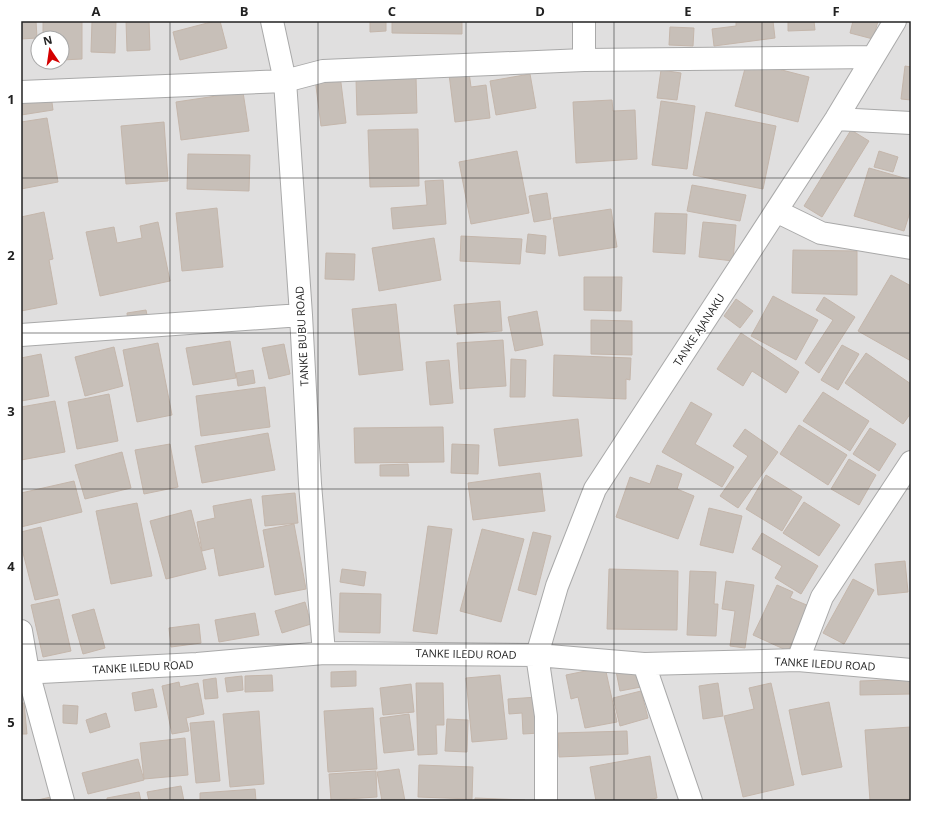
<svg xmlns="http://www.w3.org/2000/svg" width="932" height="822" font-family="'Open Sans',sans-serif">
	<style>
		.residential { fill: #e0dfdf; fill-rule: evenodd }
		.building { fill: #c7bfb8; stroke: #c4b6ab }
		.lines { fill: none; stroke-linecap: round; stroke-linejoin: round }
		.minor-casing { stroke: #a9a9a9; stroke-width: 24 }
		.minor { stroke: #fff; stroke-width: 22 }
		.grid { fill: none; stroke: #222; stroke-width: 1; stroke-opacity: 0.55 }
		.labels { text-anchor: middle; stroke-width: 3; stroke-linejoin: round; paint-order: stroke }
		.street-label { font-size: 11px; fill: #222; stroke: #fff }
		.neatline { fill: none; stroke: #222; stroke-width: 1.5 }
		.grid-label { font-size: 13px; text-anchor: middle; font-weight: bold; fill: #222 }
	</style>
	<rect width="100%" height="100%" fill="#f2efe9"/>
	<path class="residential" d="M21,21H911V801H21ZM38,38H62V62H38Z"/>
	<path class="building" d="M21,21H36L37,38L21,39Z
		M43,21H82V59L62,60V38H43Z
		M92,21H116L115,53L91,52Z
		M126,21H149L150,50L127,51Z
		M215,21H220L227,48L180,60L173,32Z
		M370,21H386V31L370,32Z
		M392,21H462V34L392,33Z
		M736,21H773L775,38L714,46L712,29L736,26Z
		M788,21H814L815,30L788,31Z
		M853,21H878L873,39L850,33Z
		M670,27L694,28L693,46L669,45Z
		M747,61L809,77L798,122L735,106Z
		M905,66L911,67V100L901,99Z
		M661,70L681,73L677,100L657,98Z
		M469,72L471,87L486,85L490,118L455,122L449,74Z
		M530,74L536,108L496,115L490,81Z
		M340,75L346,123L321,126L315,78Z
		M416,77L417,113L357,115L356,79Z
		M243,92L249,131L181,140L176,102Z
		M51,95L53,110L21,115V100Z
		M612,100L613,111L635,110L637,159L576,163L573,102Z
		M661,101L695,106L687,169L652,165Z
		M706,112L776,126L763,189L693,175Z
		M47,118L58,182L21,189V122Z
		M164,122L168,181L126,184L121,126Z
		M418,129L419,186L370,187L368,130Z
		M851,130L869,141L822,217L804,206Z
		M517,151L529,213L471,224L459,162Z
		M879,151L898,157L893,172L874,167Z
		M188,154L250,155L249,191L187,189Z
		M869,168L911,180V209L904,231L854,216Z
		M443,180L446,224L393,229L391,208L427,205L425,181Z
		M692,185L746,195L740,221L687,211Z
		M547,193L551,219L534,222L529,196Z
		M217,208L223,267L182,271L176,213Z
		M611,209L617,247L559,256L553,218Z
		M44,212L53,259L49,260L57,304L21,311V217Z
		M655,213L687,214L685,254L653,252Z
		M158,222L170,281L100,296L86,232L114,227L117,243L142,238L140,226Z
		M703,222L736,225L733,261L699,257Z
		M528,234L546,236L545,254L526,252Z
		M461,236L522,239L520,264L460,261Z
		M434,238L441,280L379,291L372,248Z
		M793,250L857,251V295L792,293Z
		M326,253L355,254L354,280L325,279Z
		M891,275L911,286V361L858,331Z
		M584,277H622L621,311L584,310Z
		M773,296L818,320L796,360L751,336Z
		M824,297L855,317L819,373L805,363L833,320L816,310Z
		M736,299L753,311L740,328L724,316Z
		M500,301L502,331L457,334L454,305Z
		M396,304L403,370L359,375L352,309Z
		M146,310L148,320L128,323L127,313Z
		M537,311L543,345L515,351L508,317Z
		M591,320L632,321V355L591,354Z
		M741,333L799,372L786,393L752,371L743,386L717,369Z
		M503,340L506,386L460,389L457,343Z
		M230,341L236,378L193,385L186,348Z
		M158,343L172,415L137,422L123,350Z
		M284,344L290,374L269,379L262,348Z
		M842,345L859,354L838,390L821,380Z
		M114,347L123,386L85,396L75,357Z
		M866,353L911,384V413L903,424L845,383Z
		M41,354L49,396L21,401V358Z
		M554,355L631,358L630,380L626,379V399L553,396Z
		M511,359L526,360L525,397H510Z
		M449,360L453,403L430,405L426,362Z
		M253,370L255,383L238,386L236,373Z
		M265,387L270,427L201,436L196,396Z
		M823,392L869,421L850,451L803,421Z
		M109,394L118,441L77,449L68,402Z
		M55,401L65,452L21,460V407Z
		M691,402L712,414L695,444L734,467L722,487L662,452Z
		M578,419L582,456L499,466L494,429Z
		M799,425L847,455L828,485L780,454Z
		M443,427L444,462L355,463L354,428Z
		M870,428L896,444L879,471L853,454Z
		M745,429L778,452L738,508L720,496L748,456L733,446Z
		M268,433L275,470L202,483L195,446Z
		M170,444L178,487L144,494L135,450Z
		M452,444L479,445L478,474L451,473Z
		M122,452L131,488L85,499L75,465Z
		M849,459L876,475L859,505L831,489Z
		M408,464L409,476H380V465Z
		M657,465L682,474L677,489L694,496L678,539L616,517L630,477L650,484Z
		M540,473L545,511L473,520L468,483Z
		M766,475L802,497L782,531L746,509Z
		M74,481L82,512L21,527V493Z
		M295,493L298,523L265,526L262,496Z
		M251,499L264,567L219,576L214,548L202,551L197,522L215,518L213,506Z
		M804,502L840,525L819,556L783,533Z
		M137,503L152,576L111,584L96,511Z
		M709,508L742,516L733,553L700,545Z
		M191,510L206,569L166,579L150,521Z
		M294,524L306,589L275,595L263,530Z
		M428,526L452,529L437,634L413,631Z
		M41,527L58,595L35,600L21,545V532Z
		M482,529L524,539L501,622L460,611Z
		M533,532L551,536L536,595L518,590Z
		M762,533L818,566L801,594L775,578L782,566L752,549Z
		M905,561L908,592L878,595L875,564Z
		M342,569L366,572L364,586L340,582Z
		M609,569L678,571L677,630L607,629Z
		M690,571L716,572L714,604H718L716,636L687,635Z
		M853,579L874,590L844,644L823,633Z
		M726,581L754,585L745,648L730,646L735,611L722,609Z
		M777,585L793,592L790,598L809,606L788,651L753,635Z
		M340,593L381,594L380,633L339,632Z
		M59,599L71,651L43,657L31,605Z
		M305,602L311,624L282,633L275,611Z
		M94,609L105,648L83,654L72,615Z
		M255,613L259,635L219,642L215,620Z
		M199,624L201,643L171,647L169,628Z
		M605,667L617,722L585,728L578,697L571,699L566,675Z
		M636,667L641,687L620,691L616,671Z
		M356,671V686L331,687V672Z
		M272,675L273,691L245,692V676Z
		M500,675L507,739L472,742L466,678Z
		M242,676L243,690L227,692L225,678Z
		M216,678L218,698L205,699L203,680Z
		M911,679V694L860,695V681Z
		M179,682L180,687L198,683L204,714L186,718L189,731L172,734L162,686Z
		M416,683H443L444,725H436L437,754L418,755Z
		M718,683L723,716L703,719L699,686Z
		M771,683L794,785L743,797L724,716L754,709L749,688Z
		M411,684L414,712L383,715L380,688Z
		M153,689L157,707L135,711L132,693Z
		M641,691L648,718L620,726L613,698Z
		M538,697L540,733L523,734L522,713L509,714L508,699Z
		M829,702L842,767L802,775L789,710Z
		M21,703H24L27,734H21Z
		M63,705L78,706L77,724L63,723Z
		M373,708L377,769L328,772L324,711Z
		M259,711L264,784L230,787L223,714Z
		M106,713L110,727L90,733L86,720Z
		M409,714L414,750L384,753L380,718Z
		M447,719L468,720L467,752L445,751Z
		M214,721L220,781L196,783L190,723Z
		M911,727V799L870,801L865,730Z
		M627,731L628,754L559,757L558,733Z
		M185,738L188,775L144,779L140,743Z
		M650,756L657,798L642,801H596L590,767Z
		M138,759L144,780L88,794L82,773Z
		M419,765L473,767L472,799L418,797Z
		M399,769L405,801H382L377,772Z
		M376,771L377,797L331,800L329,774Z
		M181,786L184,801H149L147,792Z
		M255,789L256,801H200V793Z
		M139,792L141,801H107V798Z
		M51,797V801H33Z
		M475,798L525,800V801H475Z"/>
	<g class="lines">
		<g class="minor-casing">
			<path id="minor" d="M272,21L285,81L301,315L310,484L324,653
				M584,60V21
				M21,92L285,81L323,71L584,60L873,57
				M836,119L911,123
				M776,211L821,233L911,248
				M21,335L301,315
				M21,631L28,672L63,801
				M798,660L822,597L911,462
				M644,664L691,801
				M21,673L197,664L324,653L537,655L644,664L798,660L911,670
				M546,801V716L537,655L557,586L595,489L836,119L895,21"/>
		</g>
		<use href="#minor" class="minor"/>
	</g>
	<path class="grid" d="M170,21V801M318,21V801M466,21V801M614,21V801M762,21V801M21,178H911M21,333H911M21,489H911M21,644H911"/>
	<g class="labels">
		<g class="street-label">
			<text transform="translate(699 330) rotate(-57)" y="4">TANKE AJANAKU</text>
			<text transform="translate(302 336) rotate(-93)" y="4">TANKE BUBU ROAD</text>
			<text transform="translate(466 654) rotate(1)" y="4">TANKE ILEDU ROAD</text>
			<text transform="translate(825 664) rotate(3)" y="4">TANKE ILEDU ROAD</text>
			<text transform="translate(143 667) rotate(-3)" y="4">TANKE ILEDU ROAD</text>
		</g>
	</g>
	<rect width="932" height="822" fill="none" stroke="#ffffff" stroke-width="44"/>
	<g transform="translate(50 50) rotate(347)"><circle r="19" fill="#ffffff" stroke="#a7a7a7"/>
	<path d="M0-3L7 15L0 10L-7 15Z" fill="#d40000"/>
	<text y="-6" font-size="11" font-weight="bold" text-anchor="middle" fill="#222222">N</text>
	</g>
	<rect x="22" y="22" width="888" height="778" class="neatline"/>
	<g class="grid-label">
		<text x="96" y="16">A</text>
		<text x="244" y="16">B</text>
		<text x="392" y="16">C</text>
		<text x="540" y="16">D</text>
		<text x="688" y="16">E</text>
		<text x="836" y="16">F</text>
		<text x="11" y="104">1</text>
		<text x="11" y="260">2</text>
		<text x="11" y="416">3</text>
		<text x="11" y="571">4</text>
		<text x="11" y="727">5</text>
	</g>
</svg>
